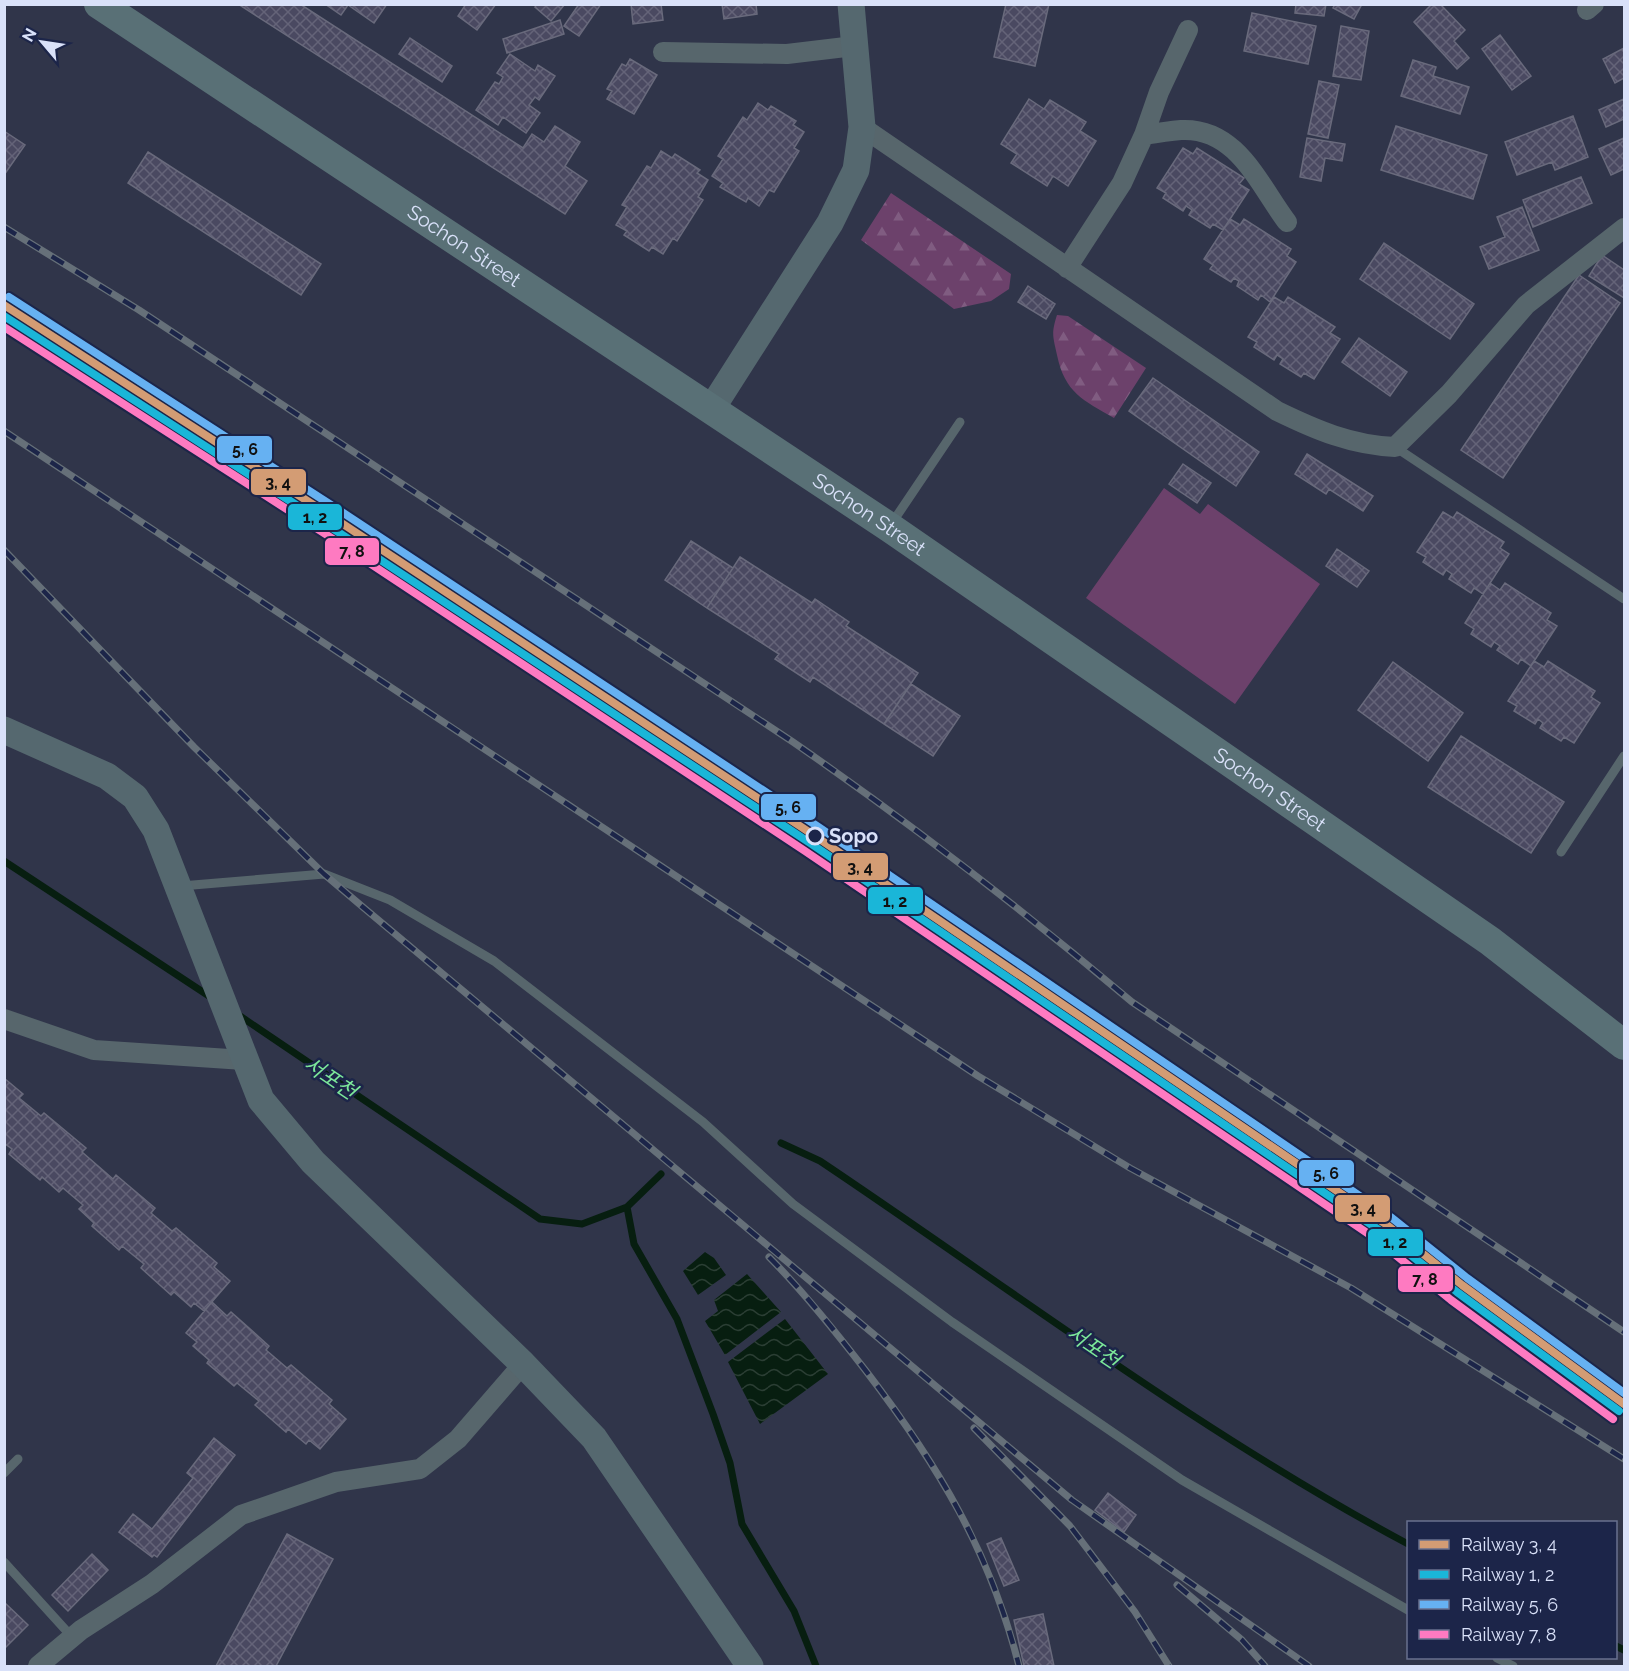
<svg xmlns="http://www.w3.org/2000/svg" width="1629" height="1671" font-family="Raleway,'Noto Sans KR',sans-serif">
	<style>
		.green { fill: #6c416b }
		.forest { fill: url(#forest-firs) }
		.water { fill: url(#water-waves) }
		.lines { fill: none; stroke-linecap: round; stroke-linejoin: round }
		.stream { stroke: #071e10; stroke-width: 7 }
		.building { fill: url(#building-cross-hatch); stroke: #696a7c; stroke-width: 1.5 }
		.lane { stroke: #57666c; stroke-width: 9 }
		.street { stroke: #57666c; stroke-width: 20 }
		.secondary { stroke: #55686f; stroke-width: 27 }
		.primary { stroke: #597076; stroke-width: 30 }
		.rail-casing { stroke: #667079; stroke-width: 7 }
		.rail { stroke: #1c2549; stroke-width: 4.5; stroke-dasharray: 14; stroke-linecap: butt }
		.rail-1-casing { stroke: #1c2549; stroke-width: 12 }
		.rail-2-casing { stroke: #1c2549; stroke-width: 12 }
		.rail-3-casing { stroke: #1c2549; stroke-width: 12 }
		.rail-4-casing { stroke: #1c2549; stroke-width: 12 }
		.rail-1 { stroke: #d39c74; stroke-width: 8 }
		.rail-2 { stroke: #1ab6d8; stroke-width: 8 }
		.rail-3 { stroke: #66b1f2; stroke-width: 8 }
		.rail-4 { stroke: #fe7ac1; stroke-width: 8 }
		.stop-dot { fill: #1c2549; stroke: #d9e1f9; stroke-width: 3 }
		.labels { text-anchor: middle; stroke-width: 5; stroke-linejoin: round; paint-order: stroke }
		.street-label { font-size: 20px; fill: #d9e1f9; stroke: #1c2549 }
		.stop-label { font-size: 20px; font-weight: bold; fill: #d9e1f9; stroke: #1c2549; text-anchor: start }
		.water-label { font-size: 21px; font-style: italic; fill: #7ce799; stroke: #1c2549 }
		.line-badge { stroke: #1c2549; stroke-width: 2 }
		.pale-badge-label { font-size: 16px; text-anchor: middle; font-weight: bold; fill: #111 }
	</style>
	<defs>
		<pattern id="forest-firs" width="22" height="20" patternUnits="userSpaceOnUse" patternTransform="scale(1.5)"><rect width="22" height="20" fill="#6c416b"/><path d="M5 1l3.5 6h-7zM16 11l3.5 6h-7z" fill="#805c81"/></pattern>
		<pattern id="water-waves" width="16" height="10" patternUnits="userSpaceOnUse" patternTransform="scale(1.5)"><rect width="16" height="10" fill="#071e10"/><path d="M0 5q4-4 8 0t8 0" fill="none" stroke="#2b3e34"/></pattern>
		<pattern id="building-cross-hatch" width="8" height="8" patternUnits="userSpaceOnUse" patternTransform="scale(1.5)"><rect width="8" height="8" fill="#4a4961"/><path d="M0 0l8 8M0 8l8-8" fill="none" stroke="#646378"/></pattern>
	</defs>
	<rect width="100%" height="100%" fill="#30354a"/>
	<path class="green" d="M1164,488L1200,514L1208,504L1320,584L1235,704L1086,598Z"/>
	<path class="forest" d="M891,193L1011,274L1009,289L991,301L954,309L861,240Z
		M1057,315L1068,316L1146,368L1114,418C1083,400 1065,393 1057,355C1053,336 1051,334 1057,315Z"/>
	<path class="water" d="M705,1252L714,1258L726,1275L698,1295L683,1271Z
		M747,1274L781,1312L725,1355L705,1321L718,1311L714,1300Z
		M785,1319L828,1374L760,1424L728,1362Z"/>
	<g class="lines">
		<path class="stream" d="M4,861L212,998
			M237,1014L540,1219L582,1224L627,1207L661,1174
			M781,1143L820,1161C1014,1291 1202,1434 1408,1544
			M627,1207L634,1244L677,1319L713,1414L730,1463L742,1524L794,1611L816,1666
			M1616,1646L1624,1650"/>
	</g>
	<path class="building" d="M238,4H300L523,148L532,134L544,142L555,126L580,142L565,166L587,181L565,214Z
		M325,4H387L374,23L348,5L341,15Z
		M466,4H496L477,30L458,16Z
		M537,4H565L551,21L535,7Z
		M579,4H601L579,36L564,26Z
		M631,4H661L663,20L633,24Z
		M722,4H756L757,14L724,19Z
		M1006,4H1049L1035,66L994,57Z
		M1296,4H1326L1324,16L1295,13Z
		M1335,4H1362L1354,19L1333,8Z
		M1432,4H1440L1465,30L1454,41L1469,58L1457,69L1414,22Z
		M1252,13L1316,26L1308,64L1244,51Z
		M560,20L564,34L507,53L503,39Z
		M1341,26L1369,31L1361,80L1333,76Z
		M1500,35L1531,76L1512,90L1482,49Z
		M410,38L452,66L442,82L399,54Z
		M1624,48V78L1615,83L1603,59Z
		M510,54L535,71L538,65L555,76L539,100L535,97L529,105L540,113L526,133L503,117L498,125L476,110L495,82L499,84L503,77L497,73Z
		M630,59L657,75L634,114L607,99L612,91L607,89L622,64L626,66Z
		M1413,60L1436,67L1433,76L1469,87L1460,114L1401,96Z
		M1319,81L1339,85L1328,138L1308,134Z
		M1029,99L1044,109L1050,100L1086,122L1080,131L1096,141L1068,186L1053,176L1047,186L1011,163L1017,154L1001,144Z
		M1624,99V119L1606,127L1599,110Z
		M758,103L768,110L771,106L796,121L793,125L804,132L794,148L799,151L774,192L769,190L759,206L748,198L746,202L720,187L723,183L712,176L723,159L718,156L743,117L747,120Z
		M1573,116L1588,157L1555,170L1552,162L1517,175L1505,142Z
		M1396,126L1487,155L1473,199L1381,170Z
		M4,131L25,145L4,175Z
		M1307,138L1345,144L1342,161L1325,158L1321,181L1300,177Z
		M1624,138V169L1611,175L1599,149Z
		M1183,148L1193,154L1197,148L1244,178L1239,184L1249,190L1223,230L1213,224L1210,228L1189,215L1192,210L1186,206L1183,211L1163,198L1166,193L1157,188Z
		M661,151L672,158L675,154L700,170L697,173L708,180L698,197L703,200L677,241L673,238L663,254L652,247L649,251L624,235L627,231L616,225L627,207L622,205L647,166L651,168Z
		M148,152L321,264L301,295L128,183Z
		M1581,177L1592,203L1533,227L1523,200Z
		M1522,207L1539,250L1489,269L1480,247L1505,237L1497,217Z
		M1230,219L1240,225L1244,219L1291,249L1287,256L1296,262L1270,302L1261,295L1258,300L1237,286L1239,281L1234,278L1231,282L1210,269L1213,265L1204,259Z
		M1384,243L1474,304L1450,339L1360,279Z
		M1602,255L1624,270V298L1589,276Z
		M1579,275L1620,303L1503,478L1461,450Z
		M1028,286L1055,304L1046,319L1018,302Z
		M1274,297L1284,303L1288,297L1335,327L1330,333L1340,339L1314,379L1304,373L1301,377L1280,364L1283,359L1277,355L1274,360L1254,347L1257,342L1248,337Z
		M1359,338L1407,372L1390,396L1342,362Z
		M1153,378L1259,452L1236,486L1129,411Z
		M1307,454L1373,496L1363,511L1329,489L1326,494L1295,474Z
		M1183,464L1211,483L1197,503L1169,484Z
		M1443,512L1453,518L1457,512L1504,542L1500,548L1509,554L1483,594L1474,588L1471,593L1449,579L1452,574L1446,570L1443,575L1423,562L1426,557L1417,552Z
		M691,541L733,568L707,608L665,580Z
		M1337,549L1369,571L1357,587L1326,566Z
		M740,557L812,603L815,599L849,622L846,626L918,673L884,724L813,677L810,682L775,659L779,654L707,608Z
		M1490,583L1500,590L1505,583L1551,613L1547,620L1557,626L1531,666L1521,659L1518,664L1497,650L1500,646L1494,642L1491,647L1471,634L1474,629L1465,623Z
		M1534,661L1544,667L1548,661L1595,691L1591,697L1600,703L1574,743L1564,737L1561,741L1540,728L1543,723L1538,719L1535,724L1514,711L1517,706L1508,701Z
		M1393,662L1463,713L1428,761L1358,710Z
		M911,684L960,716L933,756L884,724Z
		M1461,736L1564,802L1531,853L1428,787Z
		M4,1078L23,1094L19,1098L41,1116L44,1113L86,1148L82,1152L113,1179L116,1175L155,1208L151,1213L172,1231L176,1228L217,1263L214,1267L230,1281L204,1311L194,1303L191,1307L174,1292L171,1295L141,1268L144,1264L122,1246L119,1250L92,1226L94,1223L79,1209L83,1205L63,1188L59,1192L42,1177L40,1180L9,1154L12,1149L4,1143Z
		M212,1302L227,1316L231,1312L269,1346L266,1350L287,1368L291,1365L332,1400L329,1404L346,1419L320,1449L309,1440L306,1444L288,1429L286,1432L255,1405L259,1401L237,1383L234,1386L207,1363L209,1360L193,1346L197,1342L186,1333Z
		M214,1438L235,1455L157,1557L154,1555L152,1557L119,1532L133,1514L152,1529L193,1478L187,1473Z
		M1108,1493L1136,1515L1124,1532L1095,1510Z
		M287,1534L333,1559L276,1666H216Z
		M1001,1538L1019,1580L1004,1586L987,1544Z
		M92,1554L108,1570L68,1611L52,1595Z
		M4,1602L28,1625L4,1649Z
		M1043,1614L1054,1666H1024L1014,1620Z"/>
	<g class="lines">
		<path class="lane" d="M1395,447L1624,599
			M892,523L960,422
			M1561,852L1624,756
			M181,886L324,874L390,900L494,961L703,1122L793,1204L952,1322L1182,1480L1408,1610
			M4,1473L18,1459
			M4,1562L72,1637
			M1497,1658L1513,1666"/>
		<path class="street" d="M1587,10L1594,4
			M663,52L787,54L854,46
			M862,127L1277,411C1316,430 1351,445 1395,447L1449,394L1526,305L1624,228
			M1144,135C1156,133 1169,131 1181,130C1237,127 1259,185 1287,222
			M1067,268L1122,183L1144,135L1159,92L1188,30
			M4,1019L94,1050L244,1060
			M38,1666L81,1630L152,1584L241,1515L336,1482L420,1469L458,1439L523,1364"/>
		<path class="secondary" d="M712,408L830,223L856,170L862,127L851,4
			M4,730L107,776L135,797L156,830L261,1100L313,1162L523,1364L594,1438L750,1666"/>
		<path class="primary" id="s1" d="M99,4L889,527L1490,941L1624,1045"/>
		<g class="rail-casing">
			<path id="rail" d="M4,227L139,310L793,742C910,823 1023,910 1132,1002L1624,1332
				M4,431L978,1076L1130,1168L1351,1288L1624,1459
				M4,550L194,747L324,874L364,908L1072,1500L1309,1666
				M769,1257C804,1292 835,1331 866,1371C938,1465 990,1551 1019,1666
				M974,1428L1070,1526L1135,1612L1169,1666
				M1177,1585L1242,1640L1265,1666"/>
		</g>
		<use href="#rail" class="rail"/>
		<g class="rail-1-casing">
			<path id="rail-1" d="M4,305L340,522L815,836L1387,1225L1462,1285L1624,1404"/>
		</g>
		<g class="rail-2-casing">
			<path id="rail-2" d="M4,316L335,530L810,843L1382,1232L1457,1292L1619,1411"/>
		</g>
		<g class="rail-3-casing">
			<path id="rail-3" d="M9,297L345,514L820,828L1392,1218L1467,1278L1624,1393"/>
		</g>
		<g class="rail-4-casing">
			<path id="rail-4" d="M4,327L330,537L805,851L1376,1239L1451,1300L1613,1419"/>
		</g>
		<use href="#rail-1" class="rail-1"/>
		<use href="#rail-2" class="rail-2"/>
		<use href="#rail-3" class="rail-3"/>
		<use href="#rail-4" class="rail-4"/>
	</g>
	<circle class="stop-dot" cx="815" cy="836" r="8"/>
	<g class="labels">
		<g class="street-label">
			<text dy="7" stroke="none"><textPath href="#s1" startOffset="438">Sochon Street</textPath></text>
			<text dy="7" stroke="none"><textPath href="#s1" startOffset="924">Sochon Street</textPath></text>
			<text dy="7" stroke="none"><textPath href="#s1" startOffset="1410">Sochon Street</textPath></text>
		</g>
		<g class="stop-label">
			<text x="829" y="843">Sopo</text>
		</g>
		<g class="water-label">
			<text transform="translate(330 1078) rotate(34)" y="7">서포천</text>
			<text transform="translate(1093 1347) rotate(34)" y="7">서포천</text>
		</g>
	</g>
	<g class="line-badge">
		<rect x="216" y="435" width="57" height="29" rx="6" fill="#66b1f2"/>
		<rect x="250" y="468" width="57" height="28" rx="6" fill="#d39c74"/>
		<rect x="287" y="503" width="56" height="28" rx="6" fill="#1ab6d8"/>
		<rect x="324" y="537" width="56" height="29" rx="6" fill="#fe7ac1"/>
		<rect x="760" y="793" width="57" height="28" rx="6" fill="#66b1f2"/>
		<rect x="832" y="852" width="57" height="29" rx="6" fill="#d39c74"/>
		<rect x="867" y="886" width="57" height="29" rx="6" fill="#1ab6d8"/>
		<rect x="1298" y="1159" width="57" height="28" rx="6" fill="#66b1f2"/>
		<rect x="1334" y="1194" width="57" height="29" rx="6" fill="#d39c74"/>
		<rect x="1367" y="1228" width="57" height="29" rx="6" fill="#1ab6d8"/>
		<rect x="1397" y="1265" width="57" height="28" rx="6" fill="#fe7ac1"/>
	</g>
	<g class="pale-badge-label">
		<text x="245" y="455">5, 6</text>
		<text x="278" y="488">3, 4</text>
		<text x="315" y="523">1, 2</text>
		<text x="352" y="557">7, 8</text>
		<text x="788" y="813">5, 6</text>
		<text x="860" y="873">3, 4</text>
		<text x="895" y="907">1, 2</text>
		<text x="1326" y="1179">5, 6</text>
		<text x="1363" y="1214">3, 4</text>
		<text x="1395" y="1248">1, 2</text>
		<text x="1425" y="1285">7, 8</text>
	</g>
	<rect width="1629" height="1671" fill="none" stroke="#d9e1f9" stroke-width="12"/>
	<rect x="1407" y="1521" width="210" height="138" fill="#1c2549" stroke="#68708f" stroke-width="1.5"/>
	<rect x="1419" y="1540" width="30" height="9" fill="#d39c74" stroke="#68708f" stroke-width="1.5"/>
	<text x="1461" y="1551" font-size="18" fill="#d9e1f9">Railway 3, 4</text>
	<rect x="1419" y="1570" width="30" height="9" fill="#1ab6d8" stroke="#68708f" stroke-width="1.5"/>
	<text x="1461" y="1581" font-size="18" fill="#d9e1f9">Railway 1, 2</text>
	<rect x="1419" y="1600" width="30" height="9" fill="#66b1f2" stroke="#68708f" stroke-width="1.5"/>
	<text x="1461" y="1611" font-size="18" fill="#d9e1f9">Railway 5, 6</text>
	<rect x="1419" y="1630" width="30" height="9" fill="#fe7ac1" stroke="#68708f" stroke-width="1.5"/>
	<text x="1461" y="1641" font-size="18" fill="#d9e1f9">Railway 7, 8</text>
	<g transform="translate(42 42) rotate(299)" stroke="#1c2549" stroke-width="4.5" paint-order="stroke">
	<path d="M0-4.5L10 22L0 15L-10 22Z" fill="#d9e1f9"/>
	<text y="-9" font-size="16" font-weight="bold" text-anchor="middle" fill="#d9e1f9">N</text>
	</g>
</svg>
